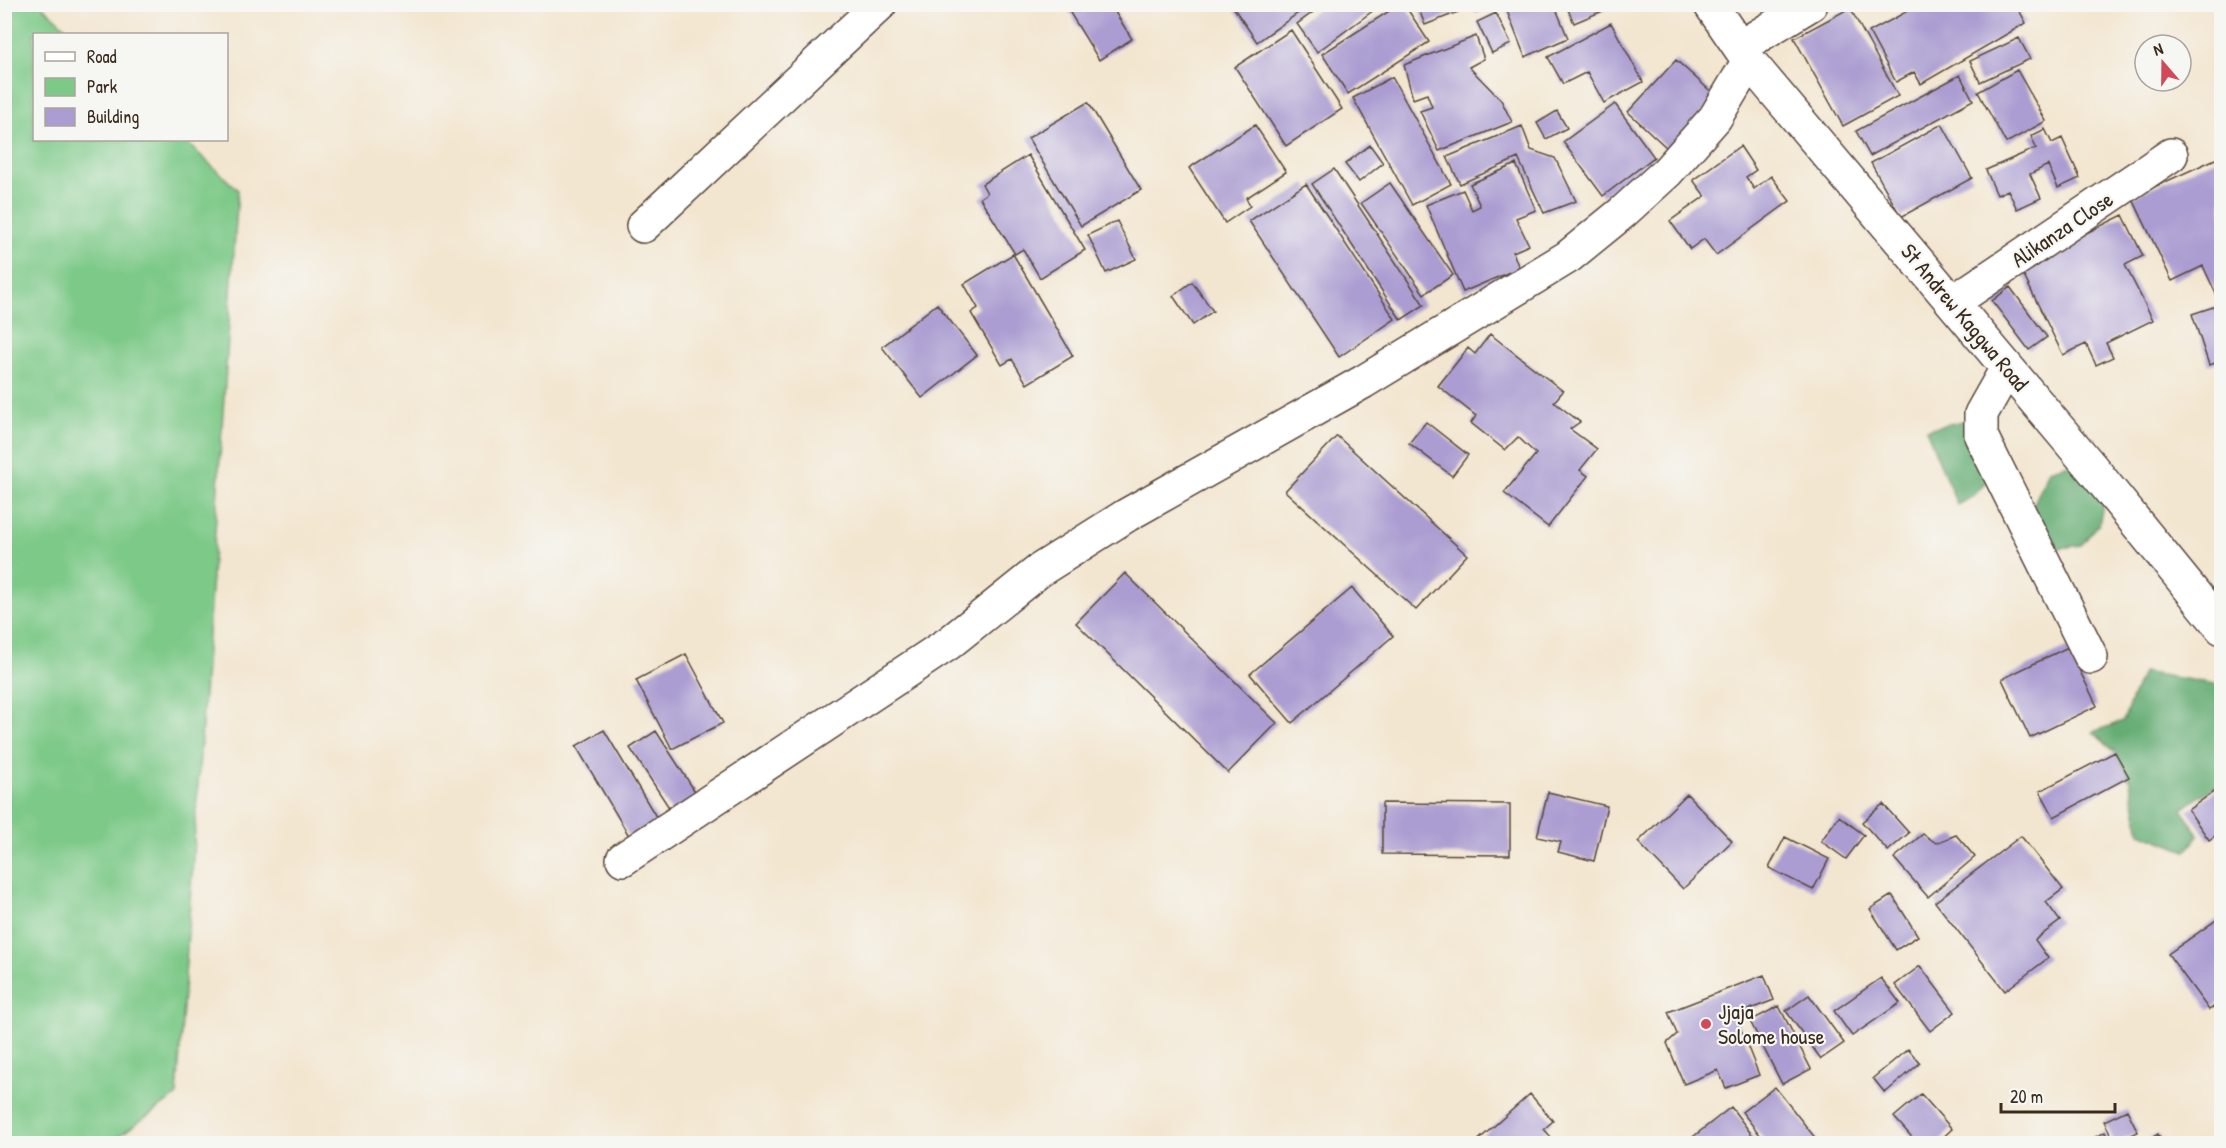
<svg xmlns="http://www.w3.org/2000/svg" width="2226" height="1148" font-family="'Patrick Hand',sans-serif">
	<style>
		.green { fill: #7dc988; stroke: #5c7a53; stroke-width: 1.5 }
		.forest { fill: #66ad74; stroke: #506c49; stroke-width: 1.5 }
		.building { fill: #ab9dd1 }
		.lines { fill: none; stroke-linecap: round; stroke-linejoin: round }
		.minor-casing { stroke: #574639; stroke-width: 36 }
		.minor { stroke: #fff; stroke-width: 33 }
		.poi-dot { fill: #d1495b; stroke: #f6f6f2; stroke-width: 2 }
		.labels { text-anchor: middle; stroke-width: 4.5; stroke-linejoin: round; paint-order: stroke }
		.street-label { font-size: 22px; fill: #3b2a1e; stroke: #f6f6f2 }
		.poi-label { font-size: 22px; fill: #3b2a1e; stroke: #f6f6f2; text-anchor: start }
	</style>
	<rect width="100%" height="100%" fill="#f6f6f2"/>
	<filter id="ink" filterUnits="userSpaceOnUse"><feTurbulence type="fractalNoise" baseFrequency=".0167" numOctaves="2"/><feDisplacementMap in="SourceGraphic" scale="12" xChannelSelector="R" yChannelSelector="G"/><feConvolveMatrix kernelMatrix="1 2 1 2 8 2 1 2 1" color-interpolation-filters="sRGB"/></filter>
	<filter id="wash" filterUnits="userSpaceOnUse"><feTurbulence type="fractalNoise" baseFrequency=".008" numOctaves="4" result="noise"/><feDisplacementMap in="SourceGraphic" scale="24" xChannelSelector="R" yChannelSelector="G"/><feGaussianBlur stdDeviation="1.35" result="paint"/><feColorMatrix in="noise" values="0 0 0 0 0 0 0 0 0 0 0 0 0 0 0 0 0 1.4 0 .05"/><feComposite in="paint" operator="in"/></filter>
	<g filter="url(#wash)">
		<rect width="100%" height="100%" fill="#f3e6d0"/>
		<path class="green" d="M41,5L73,34H34V140H184L238,190L177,1095L109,1143H5L4,5Z"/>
		<path class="forest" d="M1963,421L1997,469L1974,496L1957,505L1926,429Z
			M2084,460L2107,488L2099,524L2081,545L2047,550L2028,517L2049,470Z
			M2142,672L2221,685V782L2182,809L2199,835L2186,851L2140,833L2129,777L2115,752L2093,732L2123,721Z"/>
		<g id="blocks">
			<path class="building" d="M1072,4H1110L1132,39L1099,60L1067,8Z
				M1231,4H1311L1257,42Z
				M1324,4H1382L1317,52L1297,24Z
				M1400,4H1404L1429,42L1348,94L1322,54Z
				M1417,4H1461L1463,10L1425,25Z
				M1472,4H1494L1476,13Z
				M1510,4H1554L1568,38L1525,57L1505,6Z
				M1917,4H2028L2019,10L2026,23L1921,84L1914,72L1896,82L1869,32L1917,6Z
				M1566,5H1617L1574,23Z
				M1850,8L1898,96L1843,126L1794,38Z
				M1496,13L1511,44L1492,53L1477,22Z
				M1611,23L1643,82L1604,103L1587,72L1563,84L1548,57Z
				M1291,30L1342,109L1286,146L1235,67Z
				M1476,36L1484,59L1469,67L1501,100L1512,122L1439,151L1420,111L1432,107L1427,94L1413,99L1404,65Z
				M2019,38L2030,59L1980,82L1970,61Z
				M1676,60L1717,97L1668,149L1628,112Z
				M2017,70L2046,121L2006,143L1978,92Z
				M1960,75L1973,100L1870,156L1856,131Z
				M1392,77L1451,184L1412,205L1353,98Z
				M1088,102L1141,190L1081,226L1028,138Z
				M1615,104L1654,157L1603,196L1563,142Z
				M1557,111L1567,128L1546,139L1537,123Z
				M1942,124L1972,178L1901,217L1871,163Z
				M1255,125L1286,172L1246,198L1250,206L1225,223L1189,168Z
				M1522,126L1531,150L1555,158L1576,201L1544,213L1518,158L1460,184L1447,157Z
				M2045,129L2052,143L2062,138L2080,178L2058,188L2048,165L2030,174L2041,198L2017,209L2008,190L1997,195L1986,170L2036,148L2031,136Z
				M1370,145L1383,163L1359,182L1345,164Z
				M1740,146L1756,170L1746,177L1754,189L1771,176L1790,201L1716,255L1704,239L1690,249L1670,221L1705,196L1693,180Z
				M1028,155L1085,250L1040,278L1023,249L1015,254L980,198L987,193L982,184Z
				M2222,156V294L2217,296L2203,266L2172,281L2132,197Z
				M1516,164L1536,210L1516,218L1529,245L1513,252L1519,268L1463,292L1426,205L1463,190L1472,210L1480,206L1470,184Z
				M1334,169L1424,305L1401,320L1312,184Z
				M1390,183L1453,275L1424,294L1361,203Z
				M1306,184L1395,319L1339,357L1249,221Z
				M2123,215L2143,256L2125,265L2153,320L2106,343L2113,357L2096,365L2086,344L2063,355L2019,266Z
				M1117,221L1136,259L1106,273L1088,235Z
				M1013,254L1073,356L1027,384L1012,359L1002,365L971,313L978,308L964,284Z
				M1192,282L1213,311L1193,325L1173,296Z
				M2010,287L2047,337L2029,350L1992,301Z
				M937,304L977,355L922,398L882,347Z
				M2222,304V361L2209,365L2192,314Z
				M1490,334L1563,391L1554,402L1580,422L1570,429L1597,449L1580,470L1588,476L1548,527L1504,493L1536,454L1518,437L1505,450L1471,423L1476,416L1438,386L1468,348L1475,354Z
				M1426,422L1468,455L1452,476L1409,443Z
				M1337,436L1467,555L1416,610L1285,491Z
				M1125,573L1277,723L1228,773L1076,623Z
				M1352,588L1393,636L1292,723L1250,674Z
				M2068,647L2097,706L2030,738L2002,679Z
				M686,654L723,723L672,749L636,680Z
				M604,730L661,825L632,841L576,746Z
				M656,731L698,796L672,812L630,748Z
				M2115,752L2129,777L2054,817L2040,791Z
				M2222,786V831L2209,840L2188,810Z
				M1548,792L1607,806L1594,861L1558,852L1561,842L1537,837Z
				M1687,794L1732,841L1683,889L1638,842Z
				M1382,803L1510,804V855L1382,854Z
				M1883,804L1909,833L1888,851L1862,822Z
				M1839,816L1864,835L1846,859L1821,841Z
				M1923,834L1936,843L1956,835L1975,857L1928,897L1894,858Z
				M2021,836L2063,889L2046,902L2060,921L2035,940L2048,958L2005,991L1935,902Z
				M1785,837L1829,859L1813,890L1769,868Z
				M1892,895L1918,936L1896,950L1870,909Z
				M2222,916V1001L2209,1010L2168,954Z
				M1920,966L1955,1012L1930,1031L1895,985Z
				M1764,975L1774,1000L1735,1015L1759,1075L1726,1088L1718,1070L1684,1084L1667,1043L1677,1034L1668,1012Z
				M1881,978L1900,1003L1852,1036L1834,1011Z
				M1809,995L1844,1043L1821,1059L1786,1011Z
				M1779,1006L1811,1069L1782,1084L1750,1021Z
				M1908,1049L1920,1063L1885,1093L1873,1078Z
				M1775,1087L1820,1144H1767L1742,1112Z
				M1530,1094L1553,1121L1544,1129L1557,1144H1474Z
				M1921,1094L1952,1129L1936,1144H1918L1894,1117Z
				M1731,1107L1759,1144H1684Z
				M2127,1110L2138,1132L2115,1143L2104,1121Z
				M2105,1132L2111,1144H2082Z
				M2158,1134L2163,1144H2141Z"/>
		</g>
	</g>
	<g filter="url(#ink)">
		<use href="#blocks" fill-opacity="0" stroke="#574639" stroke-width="1.5"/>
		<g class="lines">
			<g class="minor-casing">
				<path id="minor" d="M1710,4L1749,61L2091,467L2222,628
					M1740,47L1811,4
					M643,226L880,4
					M1953,302L2171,155
					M2007,368L1981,414V436L2091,657
					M623,859L949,643L1040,570L1127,515L1363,382L1568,257L1622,213L1667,172L1715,118L1749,61"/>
			</g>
			<use href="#minor" class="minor"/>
		</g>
	</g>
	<circle class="poi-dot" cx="1706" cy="1024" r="6"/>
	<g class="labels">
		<g class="street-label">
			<text transform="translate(2062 229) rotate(-34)" y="8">Alikanza Close</text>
			<text transform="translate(1965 317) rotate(50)" y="8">St Andrew Kaggwa Road</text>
		</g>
		<g class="poi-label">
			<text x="1718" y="1019">Jjaja<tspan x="1718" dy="25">Solome house</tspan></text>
		</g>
	</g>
	<rect width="2226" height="1148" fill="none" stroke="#f6f6f2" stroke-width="24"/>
	<rect x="33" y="33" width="195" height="108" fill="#f6f6f2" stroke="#aba49d" stroke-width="1.5"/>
	<rect x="45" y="52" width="30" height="9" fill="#ffffff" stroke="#aba49d" stroke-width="1.5"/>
	<text x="87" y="63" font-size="18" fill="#3b2a1e">Road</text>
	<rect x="45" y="78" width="30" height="18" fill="#7dc988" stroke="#aba49d" stroke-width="1.5"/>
	<text x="87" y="93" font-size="18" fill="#3b2a1e">Park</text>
	<rect x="45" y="108" width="30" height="18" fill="#ab9dd1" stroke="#aba49d" stroke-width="1.5"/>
	<text x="87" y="123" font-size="18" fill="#3b2a1e">Building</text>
	<g transform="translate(2163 63) rotate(340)"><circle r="28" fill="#f6f6f2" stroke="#aba49d" stroke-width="1.5"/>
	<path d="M0-4.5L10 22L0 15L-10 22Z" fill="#d1495b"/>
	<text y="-9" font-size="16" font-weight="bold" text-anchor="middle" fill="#3b2a1e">N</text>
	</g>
	<path d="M2001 1103v9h114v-9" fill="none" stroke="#3b2a1e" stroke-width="3"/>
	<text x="2010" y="1103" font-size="18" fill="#3b2a1e" stroke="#f6f6f2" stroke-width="4.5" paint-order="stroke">20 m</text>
</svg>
